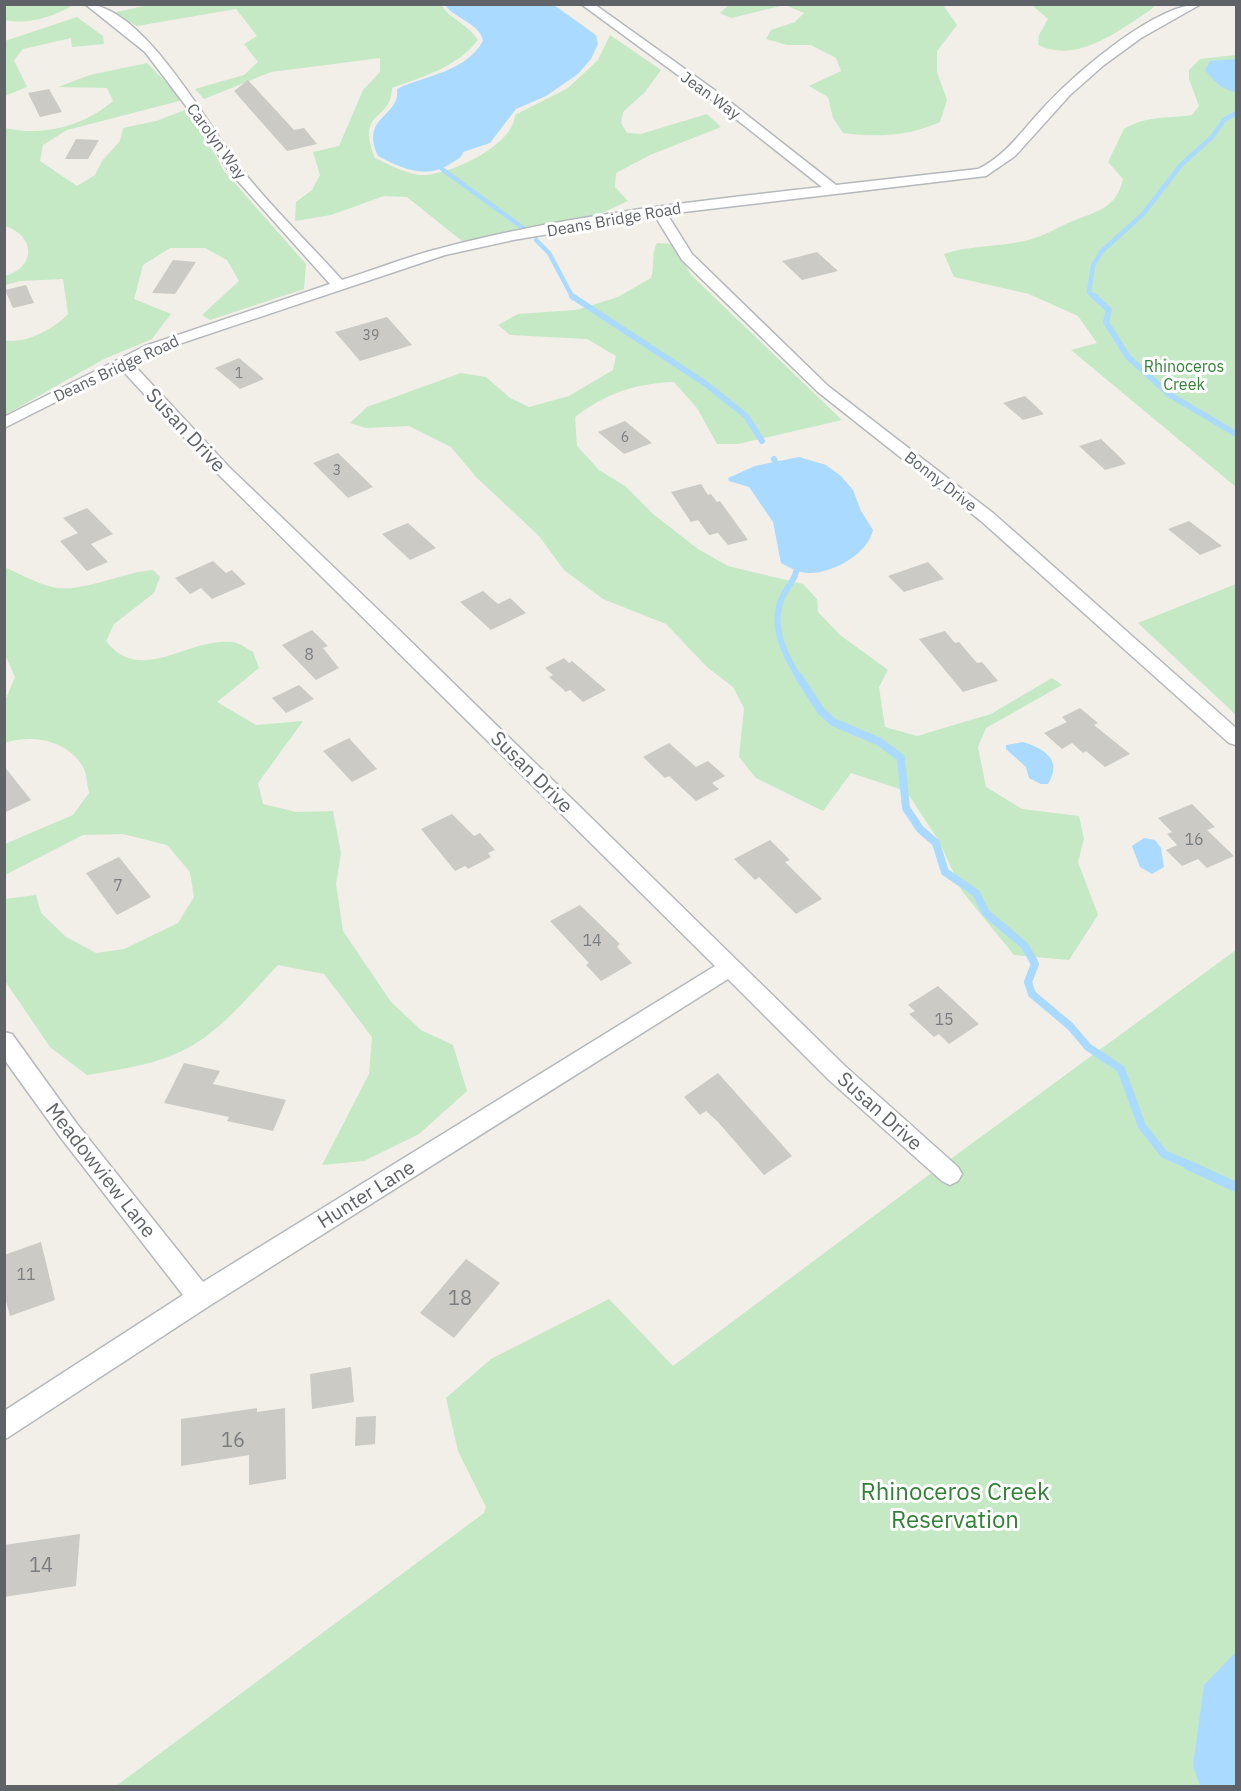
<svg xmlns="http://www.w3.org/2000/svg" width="1241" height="1791" font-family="'IBM Plex Sans',sans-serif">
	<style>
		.green { fill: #c5e8c5 }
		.water { fill: #aadaff }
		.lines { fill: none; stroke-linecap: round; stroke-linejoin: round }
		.stream-far3 { stroke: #aadaff; stroke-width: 4.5 }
		.stream-far2 { stroke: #aadaff; stroke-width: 6 }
		.stream-far1 { stroke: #aadaff; stroke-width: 8 }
		.stream { stroke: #aadaff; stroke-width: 10 }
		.building { fill: #cccac5 }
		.street-casing { stroke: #b5b8bc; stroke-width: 3 }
		.street { fill: #fff; fill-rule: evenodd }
		.labels { text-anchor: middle; stroke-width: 6; stroke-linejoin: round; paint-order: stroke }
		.far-number-label { font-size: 14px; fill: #7a7d7f }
		.far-street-label { font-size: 16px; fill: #5f6368; stroke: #fff }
		.far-park-label { font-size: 16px; fill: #348238; stroke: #fff }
		.number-label { font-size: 16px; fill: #7a7d7f }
		.street-label { font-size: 20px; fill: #5f6368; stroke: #fff }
		.near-number-label { font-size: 20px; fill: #7a7d7f }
		.near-park-label { font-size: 24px; fill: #348238; stroke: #fff }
	</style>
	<rect width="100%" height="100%" fill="#f1efe8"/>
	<path class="green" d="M5,4H73V5C54,17 27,25 5,20Z
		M153,4L441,5C452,21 466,22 478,40C456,68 424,76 392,88C391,123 355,109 375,158C388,164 404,173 419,175C446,177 514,146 515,115L568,88L598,60L610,35L661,70L645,92L623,112L621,123L627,133L641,134L707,114L721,127L650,155L616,173L615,187L628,201L589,219L462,241L407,197L384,196L331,215L295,221L296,202L312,190L320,175L313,152L339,146L363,90L380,72V58L271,72L204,99L195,89L244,75L258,62L244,44L257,36L236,9L137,26L112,13Z
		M730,4L943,5L957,25L937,51V72L947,100L940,122C905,137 880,137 843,133L833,118L828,97L809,86L841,71L836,58L811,45H787L766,39L771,30L795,22L804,13L785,5L731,18L720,13Z
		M1155,5C1152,10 1141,16 1134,21C1105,40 1071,61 1038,45L1039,35L1048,19L1032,5Z
		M77,17L103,36L104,44L72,47L71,38L23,49L14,60L27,87L5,96V41Z
		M1236,55V487L1071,350L1097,343L1078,316L1029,294L954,277L944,254C974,244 1005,248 1035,238C1048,234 1060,226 1073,221C1097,211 1116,209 1123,179L1108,162L1124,129C1148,115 1166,119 1192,115L1199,106L1189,79V70L1200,59Z
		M147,63L183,100L67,130L43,145L40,161L77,186L95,175L102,161L120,141L123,128L156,121L190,108L224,171L306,264L304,289L210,320L202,315L239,281L227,260L205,248H170L143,265L134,299L171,314L152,339L104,359L5,415L4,340C25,345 55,328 68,314L63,279L20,281L5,285V276C36,267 36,236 5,226V128C42,137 84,126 113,101L107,88L58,87L90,75Z
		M657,243L673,244L691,275L842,420L738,444H717L697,408L674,382C635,383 605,394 575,417L577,446L599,470L625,486L653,514L698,549L728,566L803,584L817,599L818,612L840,635L888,670L879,687L885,727L917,736L991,714L1052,678L1062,685L986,728L978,747L986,787L1022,809L1079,816L1084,839L1078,862L1098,915L1069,960L1014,955L962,891L939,841L906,791L851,773L823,811L756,778L739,757L744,708L733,687L707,667L666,624L603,599L564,570L539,536L476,477L451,447L409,426L366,428L350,423L367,407L461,373L486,377L510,398L529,407L569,396L613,370L616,356L587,339L510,335L498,325L518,314L576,310L618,297L651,278C655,266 651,255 657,243Z
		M4,567C20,574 36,583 52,587C79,594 124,572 153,570L160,577L154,593L114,624L106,641C141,686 188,637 232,642C239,642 247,649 253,652L259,668L217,702L256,725L303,721L258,783L263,804L296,812L333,811L341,853L336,884L343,931L391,1002L421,1030L453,1045L467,1091L419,1134L364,1161L322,1165L369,1074L372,1037L324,974L278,965C256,988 234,1015 209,1034C175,1062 129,1068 87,1075L50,1047L5,981V899L36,895L41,913L66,937L96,953L124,949L178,923L194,897L190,872L167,845L123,834L83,835L5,875V844L73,815L89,793C87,785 87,772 82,765C66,740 31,734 5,743V701L15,677L5,655Z
		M1236,584V715L1138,623Z
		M1236,950V1786H116L484,1513L486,1507L458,1451L446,1398L491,1359L609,1299L673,1366L922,1180Z"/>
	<path class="water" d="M445,5H554L596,35L598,44L591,59L578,74L546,96L516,109L490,143L463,152C462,158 456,160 450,164C425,180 401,168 378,156C359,116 401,117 397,89C428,74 464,73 483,41C480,23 455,19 445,5Z
		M1236,59V92C1223,91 1213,80 1205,70L1210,61Z
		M799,457L826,465L841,476L853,490L861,511L873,530C868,554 832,574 808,573C798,572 790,568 781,563L773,522L749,487L729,481L728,478L755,466Z
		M1023,742C1044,749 1063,759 1048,784H1041L1029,778L1026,767L1006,749V745Z
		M1144,838L1155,840L1161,848L1164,867L1152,874L1140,867L1132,846Z
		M1236,1652V1786H1200L1193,1766L1204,1685Z"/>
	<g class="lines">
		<path class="stream-far3" d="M442,169L523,228
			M536,240L549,253L573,298
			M1095,298L1089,292L1093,266L1101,252L1143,214L1181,165L1212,137L1224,120L1236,113"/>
		<path class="stream-far2" d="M572,296L706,384L746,416L762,441
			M1094,296L1109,310L1106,322L1128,357L1170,395L1236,434
			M774,459L779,472
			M797,563C798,575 791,582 785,592C768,621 783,653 800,679"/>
		<path class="stream-far1" d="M799,677L821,711L833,722L880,742L901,758L906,808L920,829L936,843L945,872L976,893L986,913L1025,946L1035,964L1028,982L1032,994L1070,1026L1088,1047L1121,1069L1142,1126L1164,1154L1191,1166"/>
		<path class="stream" d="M1188,1165L1236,1187"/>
	</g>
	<path class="building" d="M248,80L294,130L304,128L317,144L287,151L234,91Z
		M49,89L62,112L40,117L28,93Z
		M76,139L99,140L88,159H65Z
		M817,252L838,271L802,280L782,261Z
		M173,260L196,262L175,294L152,293Z
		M26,285L34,303L13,308L5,290Z
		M387,317L412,345L360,361L335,332Z
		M239,358L264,379L240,389L215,368Z
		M1025,396L1044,414L1023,420L1003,403Z
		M625,421L652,443L624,454L598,432Z
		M1101,439L1121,458L1126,464L1105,470L1079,446Z
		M338,453L373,487L348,498L313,463Z
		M701,484L708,495L711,494L717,502L720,501L748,540L728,545L718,533L709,535L698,520L691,522L671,492Z
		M87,508L113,534L91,544L108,562L87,571L60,541L78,533L63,518Z
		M1189,521L1197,527L1222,546L1200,555L1168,529Z
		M408,523L436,548L410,560L382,534Z
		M213,561L226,573L232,570L246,584L212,599L201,588L190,594L175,578Z
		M928,562L944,579L904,592L888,576Z
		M483,591L498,604L510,598L526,613L491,630L460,602Z
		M312,630L328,646L323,648L339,668L316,680L282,645Z
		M945,631L955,643L959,642L977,663L982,662L998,681L963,692L919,639Z
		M564,658L569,663L572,661L606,690L583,702L570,690L566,692L549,677L553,675L545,668Z
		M299,685L314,699L286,713L272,698Z
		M1080,708L1098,723L1094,725L1130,754L1105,767L1086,751L1083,753L1072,743L1062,749L1044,733L1067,722L1062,717Z
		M349,738L377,769L352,782L323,751Z
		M669,743L696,767L708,761L725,776L712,783L719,789L696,801L669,776L665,778L643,757Z
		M4,766L31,800L4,813Z
		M1192,804L1215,827L1207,830L1234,856L1207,868L1198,859L1182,866L1166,850L1177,845L1167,834L1172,832L1158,818Z
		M452,814L474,836L480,833L495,850L488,853L491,857L468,869L465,866L455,871L421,829Z
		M770,840L790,860L785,862L822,899L796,914L759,877L755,880L734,859Z
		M119,857L151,897L117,915L86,873Z
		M580,905L620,944L617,947L632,963L601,981L586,965L589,963L550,921Z
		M938,986L979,1024L949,1044L939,1034L934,1037L909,1014L915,1011L908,1005Z
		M184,1063L220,1071L213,1084L286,1100L273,1131L227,1121L229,1117L164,1103Z
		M718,1073L792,1156L764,1175L718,1122L706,1111L700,1115L684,1097Z
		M41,1242L55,1300L10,1316L4,1294V1255Z
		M466,1259L500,1283L454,1338L420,1313Z
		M351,1367L354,1402L312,1409L310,1374Z
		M257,1408V1412L285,1408L286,1479L249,1485V1455L181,1466V1419Z
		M376,1416L375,1444L355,1446L356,1417Z
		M80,1534L76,1586L4,1597V1545Z"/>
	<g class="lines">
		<g class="street-casing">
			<path id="street" d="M85,4C142,4 206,122 238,165C269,205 308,242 342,280C374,270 406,257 438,249C560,216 696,201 822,187L712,100L581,4H594L720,94L836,185L978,169C1007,155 1023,129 1045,106C1077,72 1155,4 1201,4L1141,38L1104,65L1070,95L1015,156L986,176L667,214L692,254L828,386L993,513L1236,728V745L1229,743L981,521L818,392L682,260L655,216L513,240L445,255L155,352L133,364L230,468L393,624L845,1066L958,1167L962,1174L958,1181L950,1185L942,1181L829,1080L728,979L209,1306L4,1440V1411L183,1295L61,1138L4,1059V1032L12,1034L77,1124L203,1282L715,966L218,474L121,369L4,428V417L145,346L330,284L229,171L186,106L145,52Z"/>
		</g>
		<use href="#street" class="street"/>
	</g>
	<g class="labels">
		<g class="far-number-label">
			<text x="371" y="340">39</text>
			<text x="239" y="378">1</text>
			<text x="625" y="442">6</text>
			<text x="337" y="475">3</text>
		</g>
		<g class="far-street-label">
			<text transform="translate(711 95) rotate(36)" y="6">Jean Way</text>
			<text transform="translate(217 141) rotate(54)" y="6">Carolyn Way</text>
			<text transform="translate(614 219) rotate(-10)" y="6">Deans Bridge Road</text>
			<text transform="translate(116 368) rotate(-25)" y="6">Deans Bridge Road</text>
			<text transform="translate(941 481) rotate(38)" y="6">Bonny Drive</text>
		</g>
		<g class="far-park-label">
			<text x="1184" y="372">Rhinoceros<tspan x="1184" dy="18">Creek</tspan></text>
		</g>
		<g class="number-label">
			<text x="309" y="660">8</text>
			<text x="1194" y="845">16</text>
			<text x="118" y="891">7</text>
			<text x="592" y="946">14</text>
			<text x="944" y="1025">15</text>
			<text x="26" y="1280">11</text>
		</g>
		<g class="street-label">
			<text transform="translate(186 430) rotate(47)" y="7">Susan Drive</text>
			<text transform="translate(532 772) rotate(45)" y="7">Susan Drive</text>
			<text transform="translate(880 1111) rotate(42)" y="7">Susan Drive</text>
			<text transform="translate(101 1170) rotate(52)" y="7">Meadowview Lane</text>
			<text transform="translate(366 1194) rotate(-32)" y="7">Hunter Lane</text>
		</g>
		<g class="near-number-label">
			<text x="460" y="1305">18</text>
			<text x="233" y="1447">16</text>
			<text x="41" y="1572">14</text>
		</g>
		<g class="near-park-label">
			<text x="955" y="1500">Rhinoceros Creek<tspan x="955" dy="28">Reservation</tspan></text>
		</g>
	</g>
	<rect width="1241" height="1791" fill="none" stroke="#5f6368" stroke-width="12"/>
</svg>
